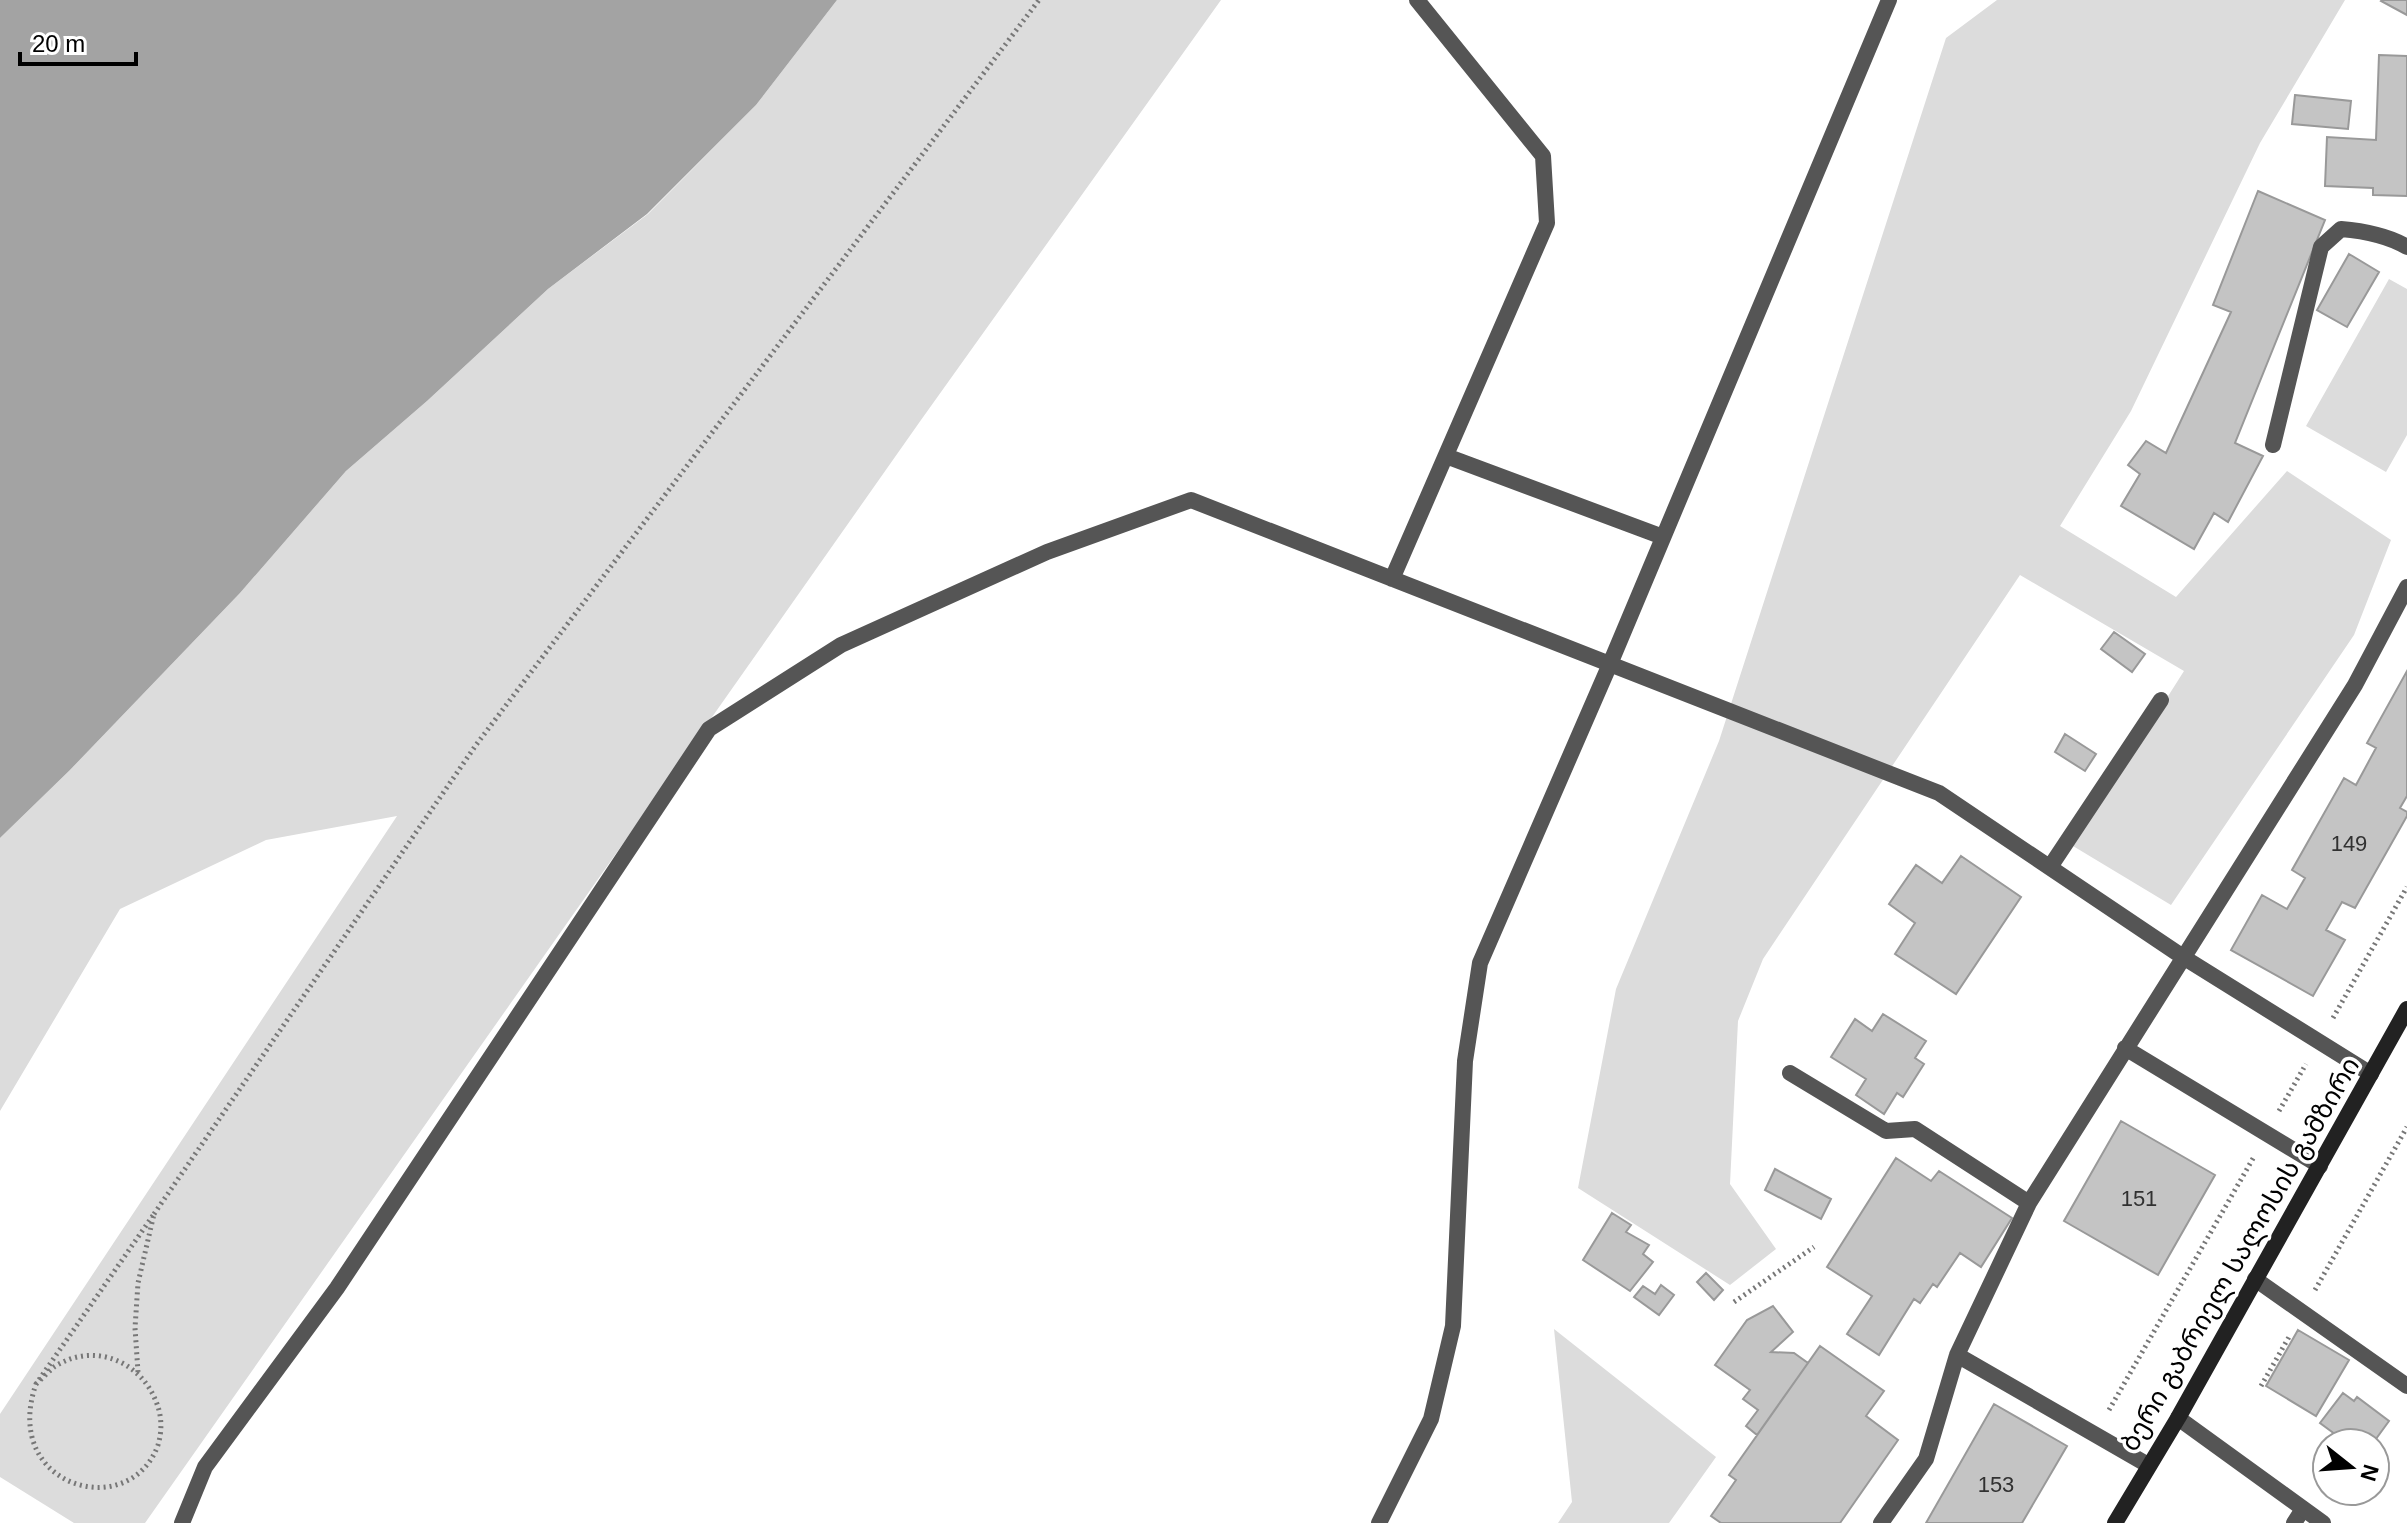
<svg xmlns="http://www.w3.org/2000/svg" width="2407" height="1523" font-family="Helvetica,'Noto Sans Georgian',sans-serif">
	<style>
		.green { fill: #dcdcdc }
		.water { fill: #a3a3a3 }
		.building { fill: #c4c4c4; stroke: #999; stroke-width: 2 }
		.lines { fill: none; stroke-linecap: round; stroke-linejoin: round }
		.path { stroke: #777; stroke-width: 5; stroke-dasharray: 2 4; stroke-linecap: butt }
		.lane { stroke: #555; stroke-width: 16 }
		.street { stroke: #555; stroke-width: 16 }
		.secondary { stroke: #222; stroke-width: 16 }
		.labels { text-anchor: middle; stroke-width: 7; stroke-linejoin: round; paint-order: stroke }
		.number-label { font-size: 22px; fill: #313131 }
		.street-label { font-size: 26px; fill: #000; stroke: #fff }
	</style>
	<rect width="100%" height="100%" fill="#fff"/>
	<path class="green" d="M837,0H1221L921,420L145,1523H74L0,1477V1414L397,816L266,840L120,909L0,1111V838L70,770L240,593L346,471L427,401L548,289L648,214L756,105Z
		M1997,0H2345L2260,143L2131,411L2060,526L2176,597L2287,471L2391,540L2354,635L2171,905L2073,846L2184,671L2020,575L1763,959L1738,1021L1730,1184L1776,1249L1730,1285L1578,1188L1616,989L1719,741L1946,38Z
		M2389,279L2407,289V435L2386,472L2306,426Z
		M1554,1329L1716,1457L1669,1523H1558L1572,1502Z"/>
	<path class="water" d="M0,0H837L756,105L647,214L548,289L427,401L346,471L240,593L70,770L0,838Z"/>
	<path class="building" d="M2382,0H2407V15L2381,1Z
		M2379,55L2407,56V196L2373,195V188L2325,186L2327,137L2376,140Z
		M2295,95L2351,101L2348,129L2292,124Z
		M2258,191L2325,220L2235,443L2263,456L2228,522L2214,513L2194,549L2121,506L2140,474L2128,465L2146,441L2166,453L2231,312L2213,305Z
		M2349,254L2379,272L2347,327L2317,310Z
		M2114,632L2145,654L2132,672L2101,649Z
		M2407,671V796L2400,808L2407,812V816L2355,908L2342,902L2326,930L2345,940L2313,996L2231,950L2262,895L2287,909L2305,878L2292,870L2344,778L2356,785L2376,748L2367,743Z
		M2065,734L2096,754L2085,771L2055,752Z
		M1961,856L2021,897L1956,994L1895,954L1915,923L1889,904L1916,865L1942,883Z
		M1883,1014L1926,1041L1915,1058L1924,1064L1903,1097L1897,1093L1884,1114L1856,1095L1866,1079L1831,1057L1855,1019L1872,1031Z
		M2121,1121L2215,1175L2158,1275L2064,1221Z
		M1896,1158L1931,1181L1939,1171L2012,1218L1981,1267L1960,1253L1937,1287L1933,1284L1920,1303L1914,1299L1879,1355L1847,1334L1872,1296L1827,1267Z
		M1775,1169L1831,1199L1821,1219L1765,1190Z
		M1612,1213L1631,1225L1626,1232L1649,1245L1643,1254L1653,1262L1630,1291L1583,1260Z
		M1706,1273L1723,1290L1714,1300L1697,1282Z
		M1661,1285L1674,1295L1659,1315L1634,1297L1643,1286L1655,1294Z
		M1773,1306L1793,1332L1771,1352L1794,1353L1808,1363L1757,1435L1746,1426L1758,1410L1743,1399L1750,1390L1715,1365L1747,1320Z
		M2298,1330L2349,1360L2316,1416L2266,1386Z
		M1820,1346L1884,1391L1866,1416L1898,1440L1840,1523H1721L1711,1516L1736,1480L1729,1475Z
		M2343,1393L2354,1401L2357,1397L2389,1421L2373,1443H2347L2320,1423Z
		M1994,1404L2067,1446L2022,1523H1926Z"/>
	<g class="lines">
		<path class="path" d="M2333,1018L2407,887
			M2279,1111L2306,1064
			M154,1214L476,745L1039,0
			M2315,1290L2407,1127
			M1734,1302L1814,1247
			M36,1384C42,1379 48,1372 54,1367C93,1341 142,1361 157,1404C162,1417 162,1432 158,1445C130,1523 0,1488 36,1384L154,1214L138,1283L135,1328L138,1372
			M2261,1386L2289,1337
			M2109,1410L2255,1155"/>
		<path class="lane" d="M2273,445L2321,247L2341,229C2364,231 2387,235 2407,247
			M1446,456L1663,537
			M1392,579L1547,223L1543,156L1417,0
			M2050,867L2161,700
			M2125,1048L2320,1166
			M1790,1073L1886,1131L1915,1129L2029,1203
			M2255,1279L2407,1386
			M1957,1355L2148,1465
			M182,1523L205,1467L337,1288L709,729L841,645L1047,552L1191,500L1939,793L2183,957L2371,1074
			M1379,1523L1431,1419L1453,1326L1465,1061L1480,963L1610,664L1889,0
			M1881,1523L1926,1459L1957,1355L2029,1203L2355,685L2407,587
			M2294,1523L2303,1509"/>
		<path class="street" d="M2178,1418L2323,1523"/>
		<path class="secondary" d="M2115,1523L2178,1418L2407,1009"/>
	</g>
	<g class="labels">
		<g class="number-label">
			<text x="2349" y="851">149</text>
			<text x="2139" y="1206">151</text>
			<text x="1996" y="1492">153</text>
		</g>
		<g class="street-label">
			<text transform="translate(2240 1254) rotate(-60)" y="9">ბერი გაბრიელ სალოსის გამზირი</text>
		</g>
	</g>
	<g transform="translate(2351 1467) rotate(107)"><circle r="38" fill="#ffffff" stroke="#999999" stroke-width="2"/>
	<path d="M0-6L14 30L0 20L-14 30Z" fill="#000000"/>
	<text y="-12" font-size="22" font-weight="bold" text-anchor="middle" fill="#000000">N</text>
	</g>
	<path d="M20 52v12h116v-12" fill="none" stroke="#000000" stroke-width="4"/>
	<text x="32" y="52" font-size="24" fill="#000000" stroke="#ffffff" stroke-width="6" paint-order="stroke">20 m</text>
</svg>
